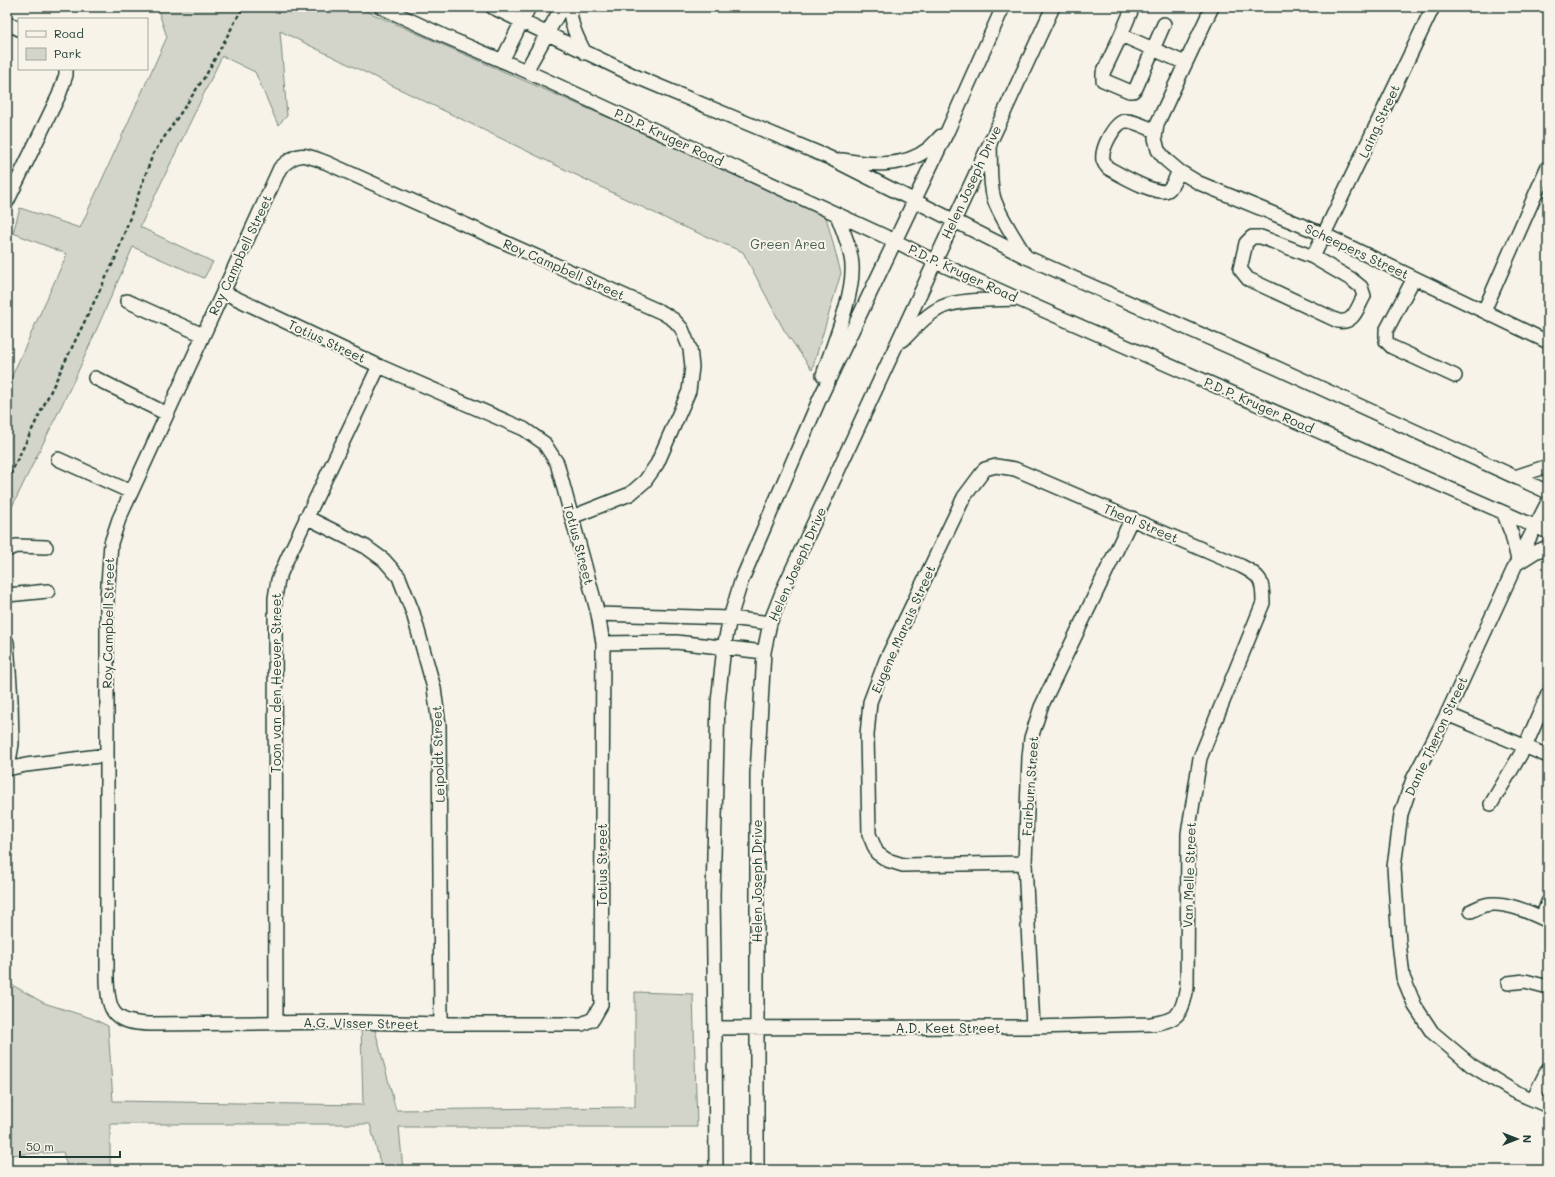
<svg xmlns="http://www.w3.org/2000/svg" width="1555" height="1177" font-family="Mali,sans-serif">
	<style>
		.green { fill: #d3d5ca; stroke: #79897f }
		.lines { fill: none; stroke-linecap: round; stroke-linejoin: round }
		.minor-casing { stroke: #1f3d34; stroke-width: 16 }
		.path { stroke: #1f3d34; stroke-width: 2.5; stroke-dasharray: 4 3; stroke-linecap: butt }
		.minor { stroke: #f7f3e8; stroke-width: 13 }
		.labels { text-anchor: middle; stroke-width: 4; stroke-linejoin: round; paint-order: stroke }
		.street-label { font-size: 13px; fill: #1f3d34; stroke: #f7f3e8 }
		.park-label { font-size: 13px; fill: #435b52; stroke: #f7f3e8 }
	</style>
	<rect width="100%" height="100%" fill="#f7f3e8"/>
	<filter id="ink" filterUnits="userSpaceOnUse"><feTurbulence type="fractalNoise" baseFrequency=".025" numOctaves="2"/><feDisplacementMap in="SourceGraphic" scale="8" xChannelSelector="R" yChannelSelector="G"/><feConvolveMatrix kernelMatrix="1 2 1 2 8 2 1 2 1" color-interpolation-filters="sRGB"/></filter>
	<g filter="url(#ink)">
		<path class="green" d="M157,7H357L825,213L841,273L812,370L784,330L743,252L677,224L280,31L287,116L278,125L255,72L222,56L140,227L213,262L204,278L133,247L76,376L7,517V387L67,254L13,233L20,208L80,228L167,37Z
			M7,982L44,1003L91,1018L108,1026L113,1101L363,1105L361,1026H374L396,1110L635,1107V992L693,994L697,1127H399L403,1170H382L370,1124H110V1170H68L63,1152L7,1155Z"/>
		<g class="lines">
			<g class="minor-casing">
				<path id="minor" d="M381,7L444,36L526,71L895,241L934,261L1018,299L1548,532
					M492,7L637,77L830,158L1026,257L1277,368L1548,492
					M570,7C570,24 577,38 585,53
					M1212,7L1157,124L1155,138L1158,150L1166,160L1179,171L1199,183L1325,235L1548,342
					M7,23L19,29
					M1164,24L1136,88L1133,91H1129L1103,80V73L1121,35L1185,63
					M1121,35L1132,9
					M502,61L529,7
					M526,71L562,7
					M1156,131C1147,128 1134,120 1125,121C1114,123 1101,149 1103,160C1104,163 1106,166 1108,168C1119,174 1158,197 1168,190C1173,186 1176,177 1179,171
					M990,146C991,163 989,182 994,199C1001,219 1015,238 1026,257
					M842,160C870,165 904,168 928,149C933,145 937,140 941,136
					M7,202L59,95L66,75V69
					M1252,237H1261L1313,257L1351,279L1361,287L1364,296C1357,308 1354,324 1338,321L1248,279L1240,269L1246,243Z
					M1313,257L1433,7
					M1414,278L1386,331V341L1392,347L1455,376
					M223,292L379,366L524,429L544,443L557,463L598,614L603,643L601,1005L593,1019L582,1024H441L354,1022L150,1024C114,1023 108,1013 107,979V598L111,543L119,519L280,168C298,151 303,154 325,162L663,313L674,320L682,329L690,349L692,367L689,391L657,464L645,481L630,494L572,517
					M127,301L203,335
					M1484,311L1547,168
					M903,340C915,328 927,314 942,307C959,299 997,300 1016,299
					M823,375C833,344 854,296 852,265C851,248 843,231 837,215
					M95,378L167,414
					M58,459L131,492
					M1515,477L1548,466
					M1548,502L1516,564L1447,714L1413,779L1401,814L1394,867L1399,942L1403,977L1415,1006L1432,1032L1471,1065L1513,1091L1548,1106
					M1504,514L1512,535L1518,560
					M306,517L366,547L384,560L399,577L413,613L434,688L439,725L441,1024
					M7,550L16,546L46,547
					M1516,564L1535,552L1548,547
					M7,595L48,591
					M598,614L730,618L770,623
					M7,642L11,700L12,744L8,768
					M603,643L676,642L764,652
					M1447,714L1548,756
					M7,769L26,765L107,755
					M1491,804L1525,747L1548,694
					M1471,911C1476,909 1480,906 1485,905C1504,900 1531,913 1548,921
					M1542,918L1548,902
					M1508,983L1525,981L1548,987
					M276,1022L275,598L278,580L287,559L379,366
					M1033,1027L1025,863L1029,757L1031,738L1041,707L1132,518
					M715,1028L1033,1027L1151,1024C1179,1020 1182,1014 1187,987L1188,834L1200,758L1263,603C1263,580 1261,576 1241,566L1015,469L996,466L985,469L964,497L886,660L870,702L867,735L869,834L877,853L887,860L903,865L1025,863
					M1533,1099L1548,1069
					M716,1170L715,1028L713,895L718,702L724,647L730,618L741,582L758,542L820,398L948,130L1003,7
					M757,1170V774L764,652L770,623L785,585C875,393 963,200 1053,7"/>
			</g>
			<path class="path" d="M7,481L115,259L153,154L206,75L243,7"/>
			<use href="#minor" class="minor"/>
		</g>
	</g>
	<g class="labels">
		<g class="street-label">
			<text transform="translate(1379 121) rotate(-65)" y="5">Laing Street</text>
			<text transform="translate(669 137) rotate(25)" y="5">P.D.P. Kruger Road</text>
			<text transform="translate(971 182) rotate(-65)" y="5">Helen Joseph Drive</text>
			<text transform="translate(1357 251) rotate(25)" y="5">Scheepers Street</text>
			<text transform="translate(240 255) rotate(-65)" y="5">Roy Campbell Street</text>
			<text transform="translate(564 269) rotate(24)" y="5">Roy Campbell Street</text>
			<text transform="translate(963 273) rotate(25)" y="5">P.D.P. Kruger Road</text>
			<text transform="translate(327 341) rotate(25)" y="5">Totius Street</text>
			<text transform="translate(1259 405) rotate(24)" y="5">P.D.P. Kruger Road</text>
			<text transform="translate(1141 523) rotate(23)" y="5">Theal Street</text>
			<text transform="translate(579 544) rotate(75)" y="5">Totius Street</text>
			<text transform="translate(797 564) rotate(-66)" y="5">Helen Joseph Drive</text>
			<text transform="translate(108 623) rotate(-89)" y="5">Roy Campbell Street</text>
			<text transform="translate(903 629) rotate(-66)" y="5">Eugene Marais Street</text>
			<text transform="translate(276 683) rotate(-90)" y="5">Toon van den Heever Street</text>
			<text transform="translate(1436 736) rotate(-65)" y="5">Danie Theron Street</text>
			<text transform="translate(438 754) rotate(-92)" y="5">Leipoldt Street</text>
			<text transform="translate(1030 786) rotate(-86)" y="5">Fairburn Street</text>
			<text transform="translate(602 865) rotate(-90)" y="5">Totius Street</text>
			<text transform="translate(1189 875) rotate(-88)" y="5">Van Melle Street</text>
			<text transform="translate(757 881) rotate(-90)" y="5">Helen Joseph Drive</text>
			<text transform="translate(361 1023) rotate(1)" y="5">A.G. Visser Street</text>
			<text x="948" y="1033">A.D. Keet Street</text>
		</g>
		<g class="park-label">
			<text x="788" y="249">Green Area</text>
		</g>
	</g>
	<rect width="1555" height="1177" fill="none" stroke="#f7f3e8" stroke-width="24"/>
	<rect x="12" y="12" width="1531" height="1153" fill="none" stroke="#1f3d34" stroke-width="1.5" filter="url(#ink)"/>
	<rect x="18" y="18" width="130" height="52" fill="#f7f3e8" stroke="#a1aaa0"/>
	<rect x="26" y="31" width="20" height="6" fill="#f7f3e8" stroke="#a1aaa0"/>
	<text x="54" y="38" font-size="12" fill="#1f3d34">Road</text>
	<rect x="26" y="48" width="20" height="12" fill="#d3d5ca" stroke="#a1aaa0"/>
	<text x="54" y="58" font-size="12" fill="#1f3d34">Park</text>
	<g transform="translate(1517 1139) rotate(90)" stroke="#f7f3e8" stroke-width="3" paint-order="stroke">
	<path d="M0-3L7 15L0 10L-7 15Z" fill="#1f3d34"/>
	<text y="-6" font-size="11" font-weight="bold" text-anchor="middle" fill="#1f3d34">N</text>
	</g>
	<path d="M20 1151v6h100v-6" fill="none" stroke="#1f3d34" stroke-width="2"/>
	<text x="26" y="1151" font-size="12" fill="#1f3d34" stroke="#f7f3e8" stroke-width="3" paint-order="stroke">50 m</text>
</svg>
